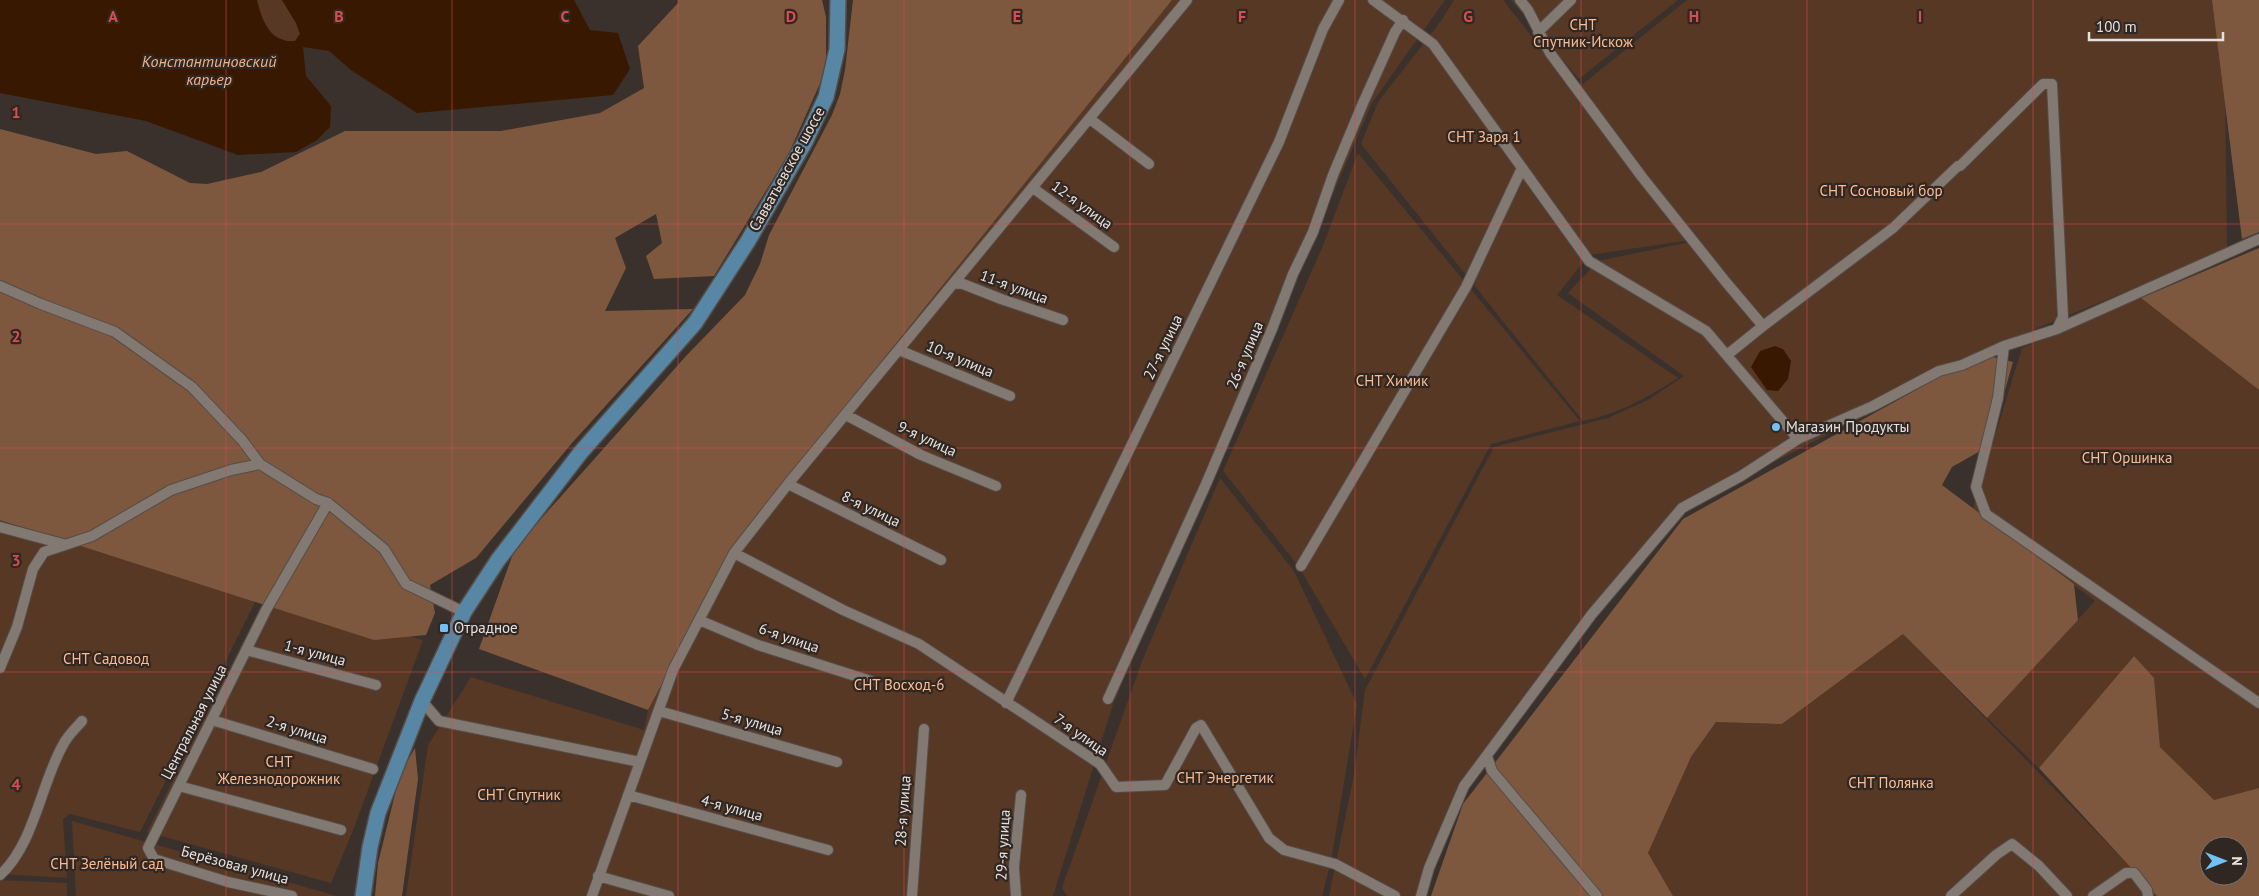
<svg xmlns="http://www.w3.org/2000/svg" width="2259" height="896" font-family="'PT Sans',sans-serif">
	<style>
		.green { fill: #573824 }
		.forest { fill: #7e583e; fill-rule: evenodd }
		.water { fill: #391800 }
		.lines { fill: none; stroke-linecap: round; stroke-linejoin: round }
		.street-casing { stroke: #544d49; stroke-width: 12 }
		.primary-casing { stroke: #544d49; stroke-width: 18 }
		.street { stroke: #837973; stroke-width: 10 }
		.primary { stroke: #5787a4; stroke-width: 15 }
		.grid { fill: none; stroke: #d94d4c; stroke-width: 1; stroke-opacity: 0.55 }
		.poi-dot { fill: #72c1f5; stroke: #302722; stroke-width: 2 }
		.labels { text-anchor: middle; stroke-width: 4.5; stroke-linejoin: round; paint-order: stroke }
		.park-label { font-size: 15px; fill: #fdbc92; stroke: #302722 }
		.street-label { font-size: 15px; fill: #e7e1de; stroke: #302722 }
		.poi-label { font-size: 15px; fill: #e7e1de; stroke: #302722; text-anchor: start }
		.water-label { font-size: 16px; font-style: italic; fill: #f1b086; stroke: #302722 }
		.grid-label { font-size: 16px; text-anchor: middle; font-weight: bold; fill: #d94d4c; stroke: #302722; stroke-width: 4.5; stroke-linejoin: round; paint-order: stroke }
	</style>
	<rect width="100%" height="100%" fill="#3a312c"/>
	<path class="green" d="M257,0H282L296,23L300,34L295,41C270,43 262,21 257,0Z
		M1172,0H1445L1372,103L1113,704L1053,896H406L428,745L471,677L644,730L648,710L742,535Z
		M1454,0H1503L1691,240L1589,255L1557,295L1678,378C1648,397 1619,414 1583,421L1361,144L1378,102L1441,21Z
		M1511,0H1678L1579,79Z
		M1687,0H2224L2227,250L2018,336L1685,508L1457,787L1424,896H1329L1354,775L1365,690L1494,447L1608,418L1648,400L1684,376L1568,293L1598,261L1695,241L1578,88Z
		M1358,153L1580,421L1491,444L1365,679L1299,567L1223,471L1322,248Z
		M2141,298L2259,390V788L2214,800L2160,747L2154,679L2134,656L2039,768L1987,718L2095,601L1973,508L2022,348Z
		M1220,478L1294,571L1357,704L1331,861L1322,896H1067L1062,888L1142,661Z
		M0,515L259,594L140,832L70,814L63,819L67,878L0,874Z
		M266,596L423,640L354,828L331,883L147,832Z
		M1903,634L2157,894V896H1673L1648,853L1691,757L1716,722L1782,724Z
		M72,821L337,896H76Z
		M0,880L67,883V896H0Z"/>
	<path class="forest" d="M678,0H822L826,17V70L789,153L714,276L654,279L646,256L662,243L656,214L615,238L626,268L605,311L693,309L572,443L476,558L430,585L435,613L426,635L374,640L0,520V129L96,154L127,151L190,183L207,184L261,172L345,131H501L600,113L644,88L638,46L678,3Z
		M853,0H1172L742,535L648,710L479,649L515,548L686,356L745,295L760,264L769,235L832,115L840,94L845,70Z
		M2212,0H2259V232L2242,239Z
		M2259,248V390L2141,298Z
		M1989,356L2013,362L1989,446L1952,467L1942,485L2074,584L2078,620L1987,718L1903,634L1782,724L1716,722L1691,757L1648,853L1673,896H1431L1463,804L1683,519L1943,375Z
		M2134,656L2154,678L2160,747L2214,800L2259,788V896H2157L2039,768ZM2209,846H2239V876H2209Z
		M415,748L418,779L402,896H375L378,863L400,774Z"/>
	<path class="water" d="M0,0H257C262,21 270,43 295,41L300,34L296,23L282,0H574L590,30L618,33L630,69L613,95L417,113L351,70L329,51L303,47L306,76L331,106L330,127L317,140L296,152L238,155L146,121L0,93Z
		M1775,346L1783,349L1791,361L1788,379L1778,391L1767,390L1751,367L1760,351Z"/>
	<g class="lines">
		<g class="street-casing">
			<path id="street" d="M1373,0L1433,44L1589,261L1706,331L1798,439
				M1520,0L1528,10L1550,53L1642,177L1725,281L1763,326L1727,355
				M1538,32L1571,0
				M1090,119L1149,164
				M1033,188L1114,247
				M954,283L963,284L1001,299L1063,320
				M0,286L41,304L115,332L192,387L242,440L260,464L316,499L328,503L384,549L406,584L464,612
				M1763,326L1893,228L1958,166H1960L2043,84H2052L2063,317L2057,329
				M2004,346L1998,398L1976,487L1986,514L2259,703
				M899,350L1010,396
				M846,415L921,455L996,486
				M788,484L941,560
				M0,527L63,544
				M734,553L843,610L919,644L1100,764L1116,787L1165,785L1196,728L1201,725L1269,838L1284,850L1335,864L1395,896
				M1301,566L1466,287L1522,168
				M699,620L758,645L871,681
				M246,650L376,685
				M0,668L17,627L33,569L44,552L92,536L171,490L231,470L260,464
				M1108,699L1206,484L1272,329L1293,274L1313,232L1333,175L1363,103L1395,32L1403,20
				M422,701L439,721L640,762
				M1006,703L1279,142L1323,29L1339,0
				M659,711L837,762
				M212,720L373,769
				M1487,756L1492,771L1597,896
				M179,786L341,830
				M628,795L828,850
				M0,875C34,845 41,783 63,745C67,736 76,728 82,721
				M598,876L669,896
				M292,896L228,882L154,859L148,848L266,610L328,503
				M592,896L673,670L734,553L788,484L1187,0
				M912,896L924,729
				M1016,896L1014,867L1021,795
				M1421,896L1429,868L1464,786L1592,614L1682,508L1741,476L1798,439L1873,406L1939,371L1962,365L2004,346L2057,329L2259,239
				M1951,896L1996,855L2012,844L2039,866L2067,896
				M2093,896L2126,873H2134L2147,890L2148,896"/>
		</g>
		<g class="primary-casing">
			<path id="primary" d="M363,896L370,847L378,813L422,701L464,612L498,560L581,452L695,323L748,241L805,142L826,97L837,49L838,0"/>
		</g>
		<use href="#street" class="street"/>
		<use href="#primary" class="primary"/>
	</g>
	<path class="grid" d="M226,0V896M452,0V896M678,0V896M904,0V896M1130,0V896M1355,0V896M1581,0V896M1807,0V896M2033,0V896M0,224H2259M0,448H2259M0,672H2259"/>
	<g class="poi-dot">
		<circle cx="1776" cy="427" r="5"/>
		<rect x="439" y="623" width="10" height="10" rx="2.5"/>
	</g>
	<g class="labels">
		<g class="park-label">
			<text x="1583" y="30">СНТ<tspan x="1583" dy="17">Спутник-Искож</tspan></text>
			<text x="1484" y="142">СНТ Заря 1</text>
			<text x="1881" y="196">СНТ Сосновый бор</text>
			<text x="1392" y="386">СНТ Химик</text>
			<text x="2127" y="463">СНТ Оршинка</text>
			<text x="106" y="664">СНТ Садовод</text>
			<text x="899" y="690">СНТ Восход-6</text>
			<text x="279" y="767">СНТ<tspan x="279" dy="17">Железнодорожник</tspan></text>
			<text x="1225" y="783">СНТ Энергетик</text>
			<text x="1891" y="788">СНТ Полянка</text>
			<text x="519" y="800">СНТ Спутник</text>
			<text x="107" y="869">СНТ Зелёный сад</text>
		</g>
		<g class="street-label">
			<text transform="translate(787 169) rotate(-61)" y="5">Савватьевское шоссе</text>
			<text transform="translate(1082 205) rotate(36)" y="5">12-я улица</text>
			<text transform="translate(1014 287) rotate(20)" y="5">11-я улица</text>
			<text transform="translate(1163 347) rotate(-64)" y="5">27-я улица</text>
			<text transform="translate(1245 355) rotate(-67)" y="5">26-я улица</text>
			<text transform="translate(960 359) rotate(23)" y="5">10-я улица</text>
			<text transform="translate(927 439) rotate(25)" y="5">9-я улица</text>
			<text transform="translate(871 509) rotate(26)" y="5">8-я улица</text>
			<text transform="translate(789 638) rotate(19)" y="5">6-я улица</text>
			<text transform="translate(315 653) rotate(15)" y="5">1-я улица</text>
			<text transform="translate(194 722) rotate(-63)" y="5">Центральная улица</text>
			<text transform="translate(752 722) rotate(16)" y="5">5-я улица</text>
			<text transform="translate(297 730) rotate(17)" y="5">2-я улица</text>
			<text transform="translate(1081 735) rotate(35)" y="5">7-я улица</text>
			<text transform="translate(732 808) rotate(15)" y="5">4-я улица</text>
			<text transform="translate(903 811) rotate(-86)" y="5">28-я улица</text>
			<text transform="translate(1003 845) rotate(-87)" y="5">29-я улица</text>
			<text transform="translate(235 865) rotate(15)" y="5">Берёзовая улица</text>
		</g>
		<g class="poi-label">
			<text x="1786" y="432">Магазин Продукты</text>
			<text x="454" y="633">Отрадное</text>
		</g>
		<g class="water-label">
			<text x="209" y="67">Константиновский<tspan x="209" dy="18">карьер</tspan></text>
		</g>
	</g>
	<g class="grid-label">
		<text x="113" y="22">A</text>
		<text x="339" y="22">B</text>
		<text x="565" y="22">C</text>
		<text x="791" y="22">D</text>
		<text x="1017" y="22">E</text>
		<text x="1242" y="22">F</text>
		<text x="1468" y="22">G</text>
		<text x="1694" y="22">H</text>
		<text x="1920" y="22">I</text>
		<text x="16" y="118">1</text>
		<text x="16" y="342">2</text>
		<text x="16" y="566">3</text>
		<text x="16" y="790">4</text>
	</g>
	<g transform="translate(2224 861) rotate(90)"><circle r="24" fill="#302722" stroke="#79716d"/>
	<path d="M0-4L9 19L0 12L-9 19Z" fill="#72c1f5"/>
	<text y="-8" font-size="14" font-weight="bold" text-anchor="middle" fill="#e7e1de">N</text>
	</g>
	<path d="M2089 32v8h134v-8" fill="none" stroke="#e7e1de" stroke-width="2.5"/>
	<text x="2096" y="32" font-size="15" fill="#e7e1de" stroke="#302722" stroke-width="4" paint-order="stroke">100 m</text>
</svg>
